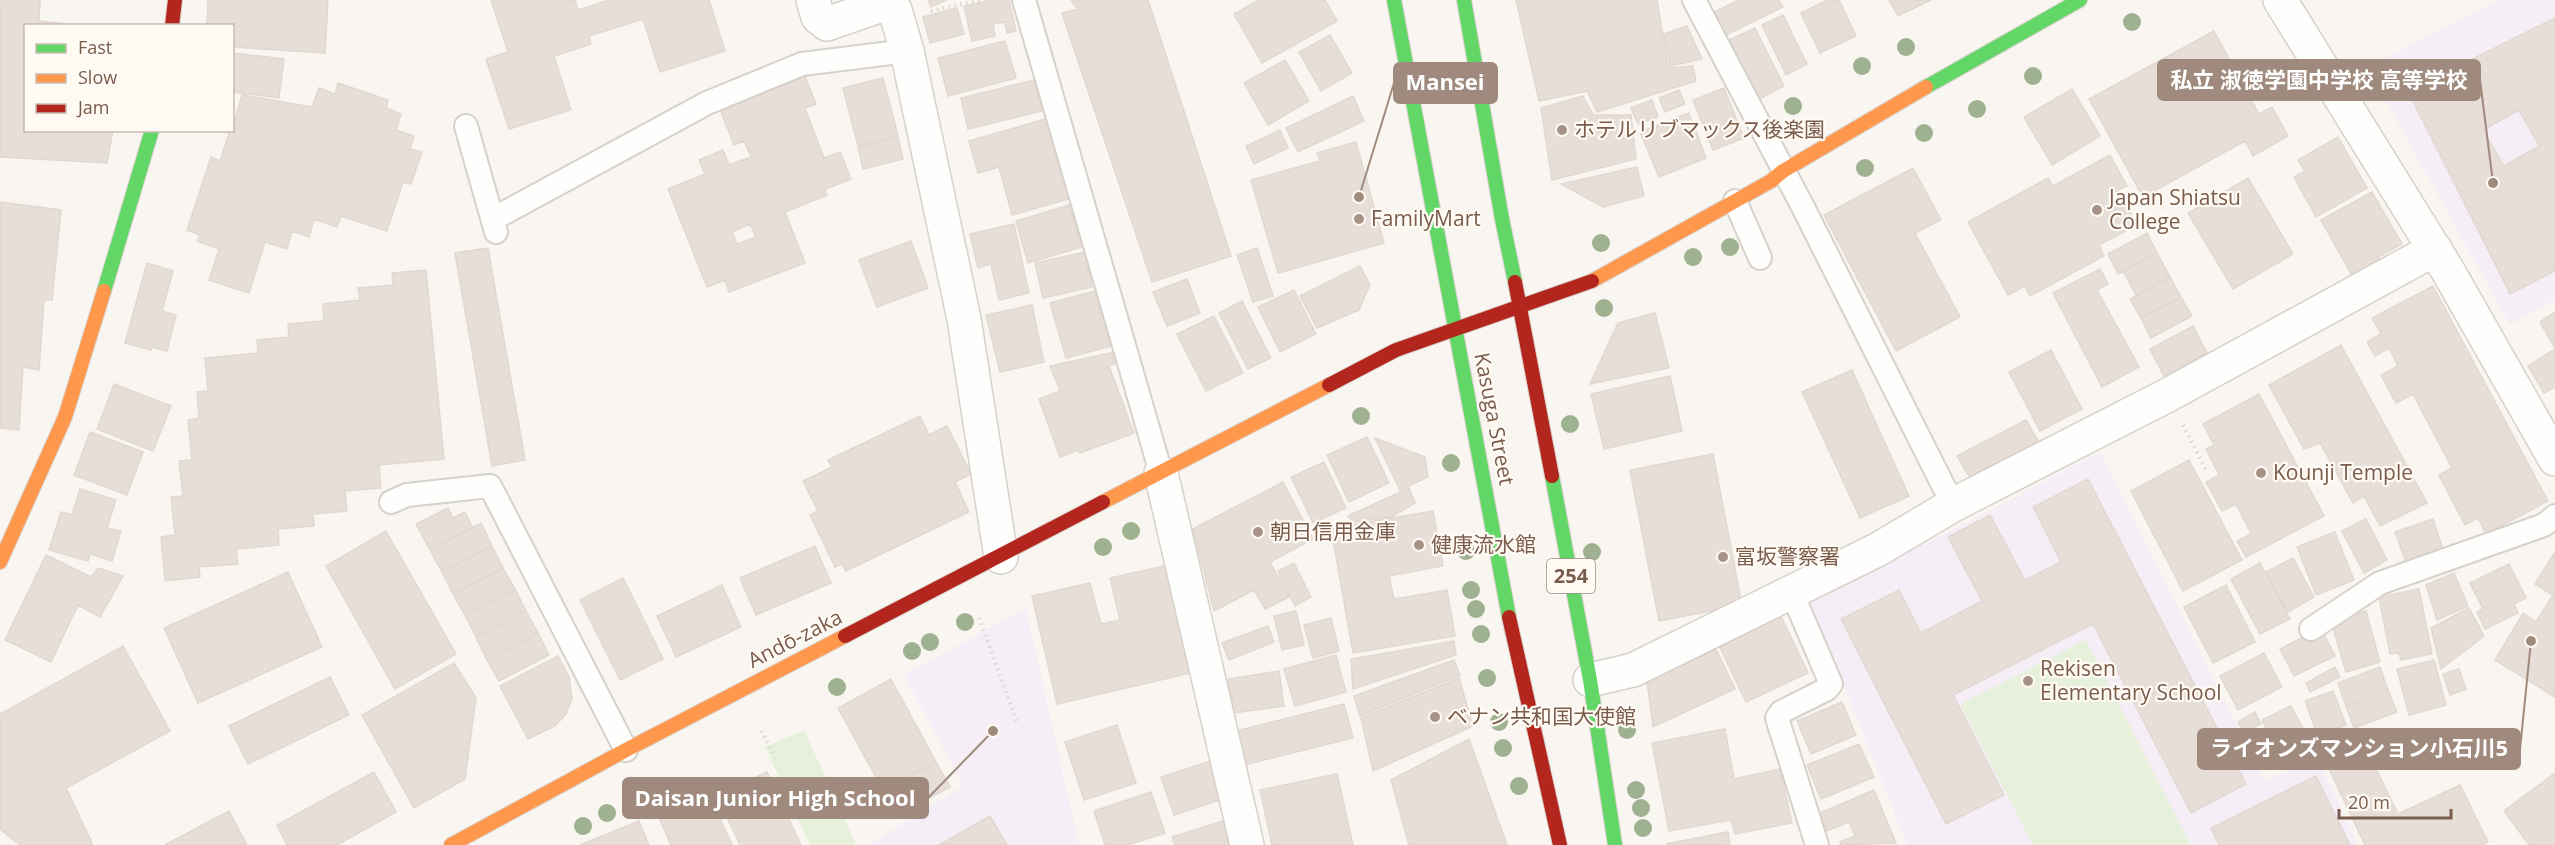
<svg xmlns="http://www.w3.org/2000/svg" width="2555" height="845" font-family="'Open Sans','Noto Sans JP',sans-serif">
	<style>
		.education { fill: #f6eef6 }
		.green { fill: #e7f0db }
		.building { fill: #e6ded7; stroke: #e2d8d2; stroke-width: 1.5; fill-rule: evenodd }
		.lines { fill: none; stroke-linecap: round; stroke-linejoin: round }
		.lane-casing { stroke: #d7d1cb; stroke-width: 26 }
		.street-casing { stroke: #d7d1cb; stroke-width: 36 }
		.fast-casing { stroke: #d9d2cb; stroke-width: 16 }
		.slow-casing { stroke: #d9d2cb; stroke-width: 16 }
		.jam-casing { stroke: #d9d2cb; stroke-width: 16 }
		.path { stroke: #dcd5d0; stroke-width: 4; stroke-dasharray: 1.5 4.5; stroke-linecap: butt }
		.lane { stroke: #fefefd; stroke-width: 22 }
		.street { stroke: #fefefd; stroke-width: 33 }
		.fast { stroke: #63d668; stroke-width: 14 }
		.slow { stroke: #ff974d; stroke-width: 14 }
		.jam { stroke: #b3261e; stroke-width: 14 }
		.tree { fill: #9eb190 }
		.poi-dot { fill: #a69286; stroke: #fffaf3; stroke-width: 2 }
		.labels { text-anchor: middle; stroke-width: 4.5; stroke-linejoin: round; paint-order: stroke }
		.shield { fill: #fffaf3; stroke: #a28b7f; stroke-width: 1.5 }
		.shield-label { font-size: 20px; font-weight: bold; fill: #7a5c4d }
		.poi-label { font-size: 21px; fill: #7a5c4d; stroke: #fffaf3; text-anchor: start }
		.street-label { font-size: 21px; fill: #7a5c4d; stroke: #fffaf3 }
		.leader { fill: none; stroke: #9f8a7d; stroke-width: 2 }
		.callout-dot { fill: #9f8a7d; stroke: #fffaf3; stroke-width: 2 }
		.callout { fill: #9f8a7d; stroke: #9f8a7d; stroke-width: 2 }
		.callout-label { font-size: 22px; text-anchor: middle; font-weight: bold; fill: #fff }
	</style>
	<rect width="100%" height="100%" fill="#f9f5f0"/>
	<path class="education" d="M2498,0H2555V299L2510,325L2368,68Z
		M2101,452L2264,781L2317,758L2358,845H1907L1811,603Z
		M1026,608L1079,845H869L963,786L904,675Z"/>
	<path class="green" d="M2086,640L2191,845H2033L1960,704Z
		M804,730L856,844L854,845H810L765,747Z"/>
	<path class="building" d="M0,0H40L39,21L87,26H26V130H113L107,163L0,157Z
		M208,0H328L325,53L232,47V26H207Z
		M491,0H575L578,10L609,0H709L725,51L660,72L643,19L589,36L591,44L554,56L571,110L509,129L486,59L508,52Z
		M928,0H946L931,7Z
		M991,0H1009L1016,31L1007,33L1005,22L993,24L995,36L972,41L964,6Z
		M1071,0H1148L1231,256L1152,282L1062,13L1077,9Z
		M1259,0H1325L1337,21L1262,63L1234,14Z
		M1516,0H1657L1668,68L1693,66L1696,81L1597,112L1587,91L1539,101Z
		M1739,0H1779L1783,7L1726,35L1714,12Z
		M1827,0H1839L1856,36L1820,53L1801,13Z
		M1889,0H1931L1898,16Z
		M957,8L964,34L930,43L923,17Z
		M1783,15L1807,64L1786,75L1762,25Z
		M2555,18V271L2510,294L2408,91ZM2519,110L2539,146L2504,166L2483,130Z
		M1687,26L1702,59L1670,66L1664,34Z
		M1755,28L1784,86L1759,99L1729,40Z
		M2214,31L2259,114L2272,107L2288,136L2253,156L2245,141L2143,197L2089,99Z
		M1330,35L1352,73L1321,91L1299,52Z
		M1005,41L1016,78L948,96L938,58Z
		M232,53L284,59L279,98L232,92Z
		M1285,60L1309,101L1268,125L1244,83Z
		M803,71L816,104L805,108L824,158L840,152L851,179L825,189L827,195L785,212L805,263L729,292L725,280L707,287L668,189L705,174L699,160L723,150L729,165L751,157L744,141L734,145L718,104ZM750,224L756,237L737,244L732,232Z
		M883,78L898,136L858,146L843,88Z
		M1034,80L1042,111L968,129L961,98Z
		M338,83L388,100L386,108L401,114L396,130L414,136L410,149L422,152L411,184L403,182L387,231L341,216L337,227L314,219L309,237L292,231L287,249L265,242L249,293L209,280L219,249L197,241L200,235L187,230L211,157L220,161L230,130H232L242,95L312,107L319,88L335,94Z
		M1724,88L1744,138L1713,150L1693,100Z
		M2072,89L2100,136L2052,165L2024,117Z
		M1679,90L1685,104L1665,112L1659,98Z
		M1353,96L1364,121L1298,152L1286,128Z
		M1583,96L1593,115H1631L1636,159L1552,180L1541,108Z
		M1652,100L1658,117L1638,124L1631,108Z
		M1689,113L1706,158L1659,177L1640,132Z
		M1049,118L1072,198L1012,215L999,167L978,173L969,141Z
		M1280,130L1288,148L1254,164L1246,146Z
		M898,137L903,159L863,169L858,147Z
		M2338,137L2367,188L2316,217L2294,177L2305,171L2298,160Z
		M1356,142L1384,243L1278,273L1251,180L1320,161L1317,153Z
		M2110,155L2127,186L2118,190L2137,225L2099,245L2104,256L2030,296L2025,286L2008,295L1968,222L2048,178L2053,186Z
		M1637,167L1644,196L1603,207L1561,184Z
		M1913,168L1941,220L1915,233L1960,317L1896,351L1824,215Z
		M2248,178L2293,254L2233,289L2188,213Z
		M2372,192L2402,244L2378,257L2381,263L2354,279L2321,220Z
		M0,202L61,210L52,300H44L39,370L23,367L19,430L0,428Z
		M1069,205L1082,247L1028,263L1016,221Z
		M1014,224L1029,293L999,300L991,264L978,268L970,234Z
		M2147,233L2157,253L2118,274L2108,254Z
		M911,241L928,288L877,307L859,260Z
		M488,248L525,460L492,466L455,253Z
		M1257,248L1273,296L1253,302L1237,255Z
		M1085,252L1092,287L1043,298L1035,263Z
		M2157,253L2170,277L2136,295L2123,271Z
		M147,263L173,271L162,311L176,315L167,351L152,347L151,350L125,343Z
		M1360,266L1370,285L1359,310L1317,328L1300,296Z
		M2100,269L2108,284L2097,290L2139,367L2102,387L2053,293Z
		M426,270L444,459L379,465L381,488L345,491L347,511L313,514L314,526L278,529L279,545L236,549L238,564L199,567L200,577L165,581L161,537L175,535L171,497L183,496L179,461L192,460L188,420L199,418L197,392L208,391L205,358L258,353L257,340L289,337L288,324L324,321L323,304L360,300L358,288L393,285L392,273Z
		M2170,277L2181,297L2141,318L2130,299Z
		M1187,279L1200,313L1167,326L1153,292Z
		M2433,286L2548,501L2486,534L2478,518L2465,525L2439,475L2452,468L2413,394L2396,403L2381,375L2398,366L2389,348L2375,356L2367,342L2381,334L2372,318Z
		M1294,290L1316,334L1280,352L1258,307Z
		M1095,291L1111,346L1066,358L1050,303Z
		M2181,297L2192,316L2151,338L2141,318Z
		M1242,301L1271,358L1248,369L1219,313Z
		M1032,305L1044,362L1000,372L986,315Z
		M2555,312V348L2540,322Z
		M1655,313L1669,368L1590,384L1618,323Z
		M1214,316L1243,373L1206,391L1177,334Z
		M2193,326L2207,353L2164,376L2150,349Z
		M2341,345L2427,503L2380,526L2364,496L2353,503L2320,443L2304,449L2269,385Z
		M2555,349V387L2544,393L2528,366Z
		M2051,350L2082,409L2040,431L2009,372Z
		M1114,352L1119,362L1109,366L1134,433L1080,453L1079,450L1060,457L1039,399L1060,391L1050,366Z
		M1852,370L1909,496L1860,518L1802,392Z
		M1670,376L1682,431L1604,449L1591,394Z
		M114,384L171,406L153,451L97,429Z
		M2259,394L2324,516L2246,557L2237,541L2251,534L2236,504L2222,511L2206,482L2219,475L2206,449L2214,445L2203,424Z
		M920,416L929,435L947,426L971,474L955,482L969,512L846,571L842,564L835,567L810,515L818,511L803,481L832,467L828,460Z
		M2026,420L2040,444L1971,480L1957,456Z
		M90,432L143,452L127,495L74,475Z
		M1367,437L1389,483L1349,502L1327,455Z
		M1375,438L1425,457L1428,477L1400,490Z
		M1713,454L1742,605L1659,621L1630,470Z
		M2189,460L2242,560L2183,591L2131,491Z
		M1324,462L1346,508L1313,523L1291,477Z
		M2088,479L2246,784L2191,813L2093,624L1953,695L2004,795L1946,824L1841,619L1899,590L1921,633L1982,601L1948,537L1990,515L2025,580L2061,562L2033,507Z
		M1283,482L1313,539L1270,562L1289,597L1265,609L1254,590L1214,611L1193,529Z
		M1409,488L1415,503L1391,517L1353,522L1348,516Z
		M80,489L116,500L107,528L121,531L112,561L90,554L88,561L49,550L61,512L72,515Z
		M448,508L453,518L465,512L473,528L430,550L416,524Z
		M1433,511L1443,566L1389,576L1394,599L1447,590L1455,636L1353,653L1331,528Z
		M2366,519L2387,560L2364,573L2342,531Z
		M2433,519L2445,556L2408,568L2395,532Z
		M481,523L492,546L442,572L430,550Z
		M386,531L456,654L395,689L326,566Z
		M2335,532L2354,580L2316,595L2297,547Z
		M492,546L503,568L453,594L442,572Z
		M815,546L831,583L756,615L740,578Z
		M2555,552V697L2495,660L2523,613L2536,622L2553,595L2535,584Z
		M46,555L91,577L98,568L123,576L100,617L78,605L51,662L5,640Z
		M2293,558L2314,597L2288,612L2266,572Z
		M1294,563L1311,597L1295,606L1278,571Z
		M2260,563L2290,619L2260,634L2231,579Z
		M2509,564L2526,598L2514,604L2518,613L2485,629L2477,612L2483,609L2470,583Z
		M1165,566L1191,673L1057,704L1032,596L1090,583L1101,624L1120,620L1110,578Z
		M503,568L515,589L465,615L453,594Z
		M288,572L322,647L198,703L164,628Z
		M2454,573L2468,606L2437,620L2426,585Z
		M623,578L663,659L620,680L580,600Z
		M722,585L741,627L676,657L657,616Z
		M2226,585L2255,642L2213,663L2184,607Z
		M515,589L526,611L476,637L465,615Z
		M2419,589L2432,654L2401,660L2399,653L2390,654L2379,597Z
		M2469,608L2484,636L2441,669L2431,628Z
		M526,611L538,633L487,660L476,637Z
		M1296,611L1304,645L1282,650L1274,616Z
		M2366,611L2380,662L2346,672L2331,621Z
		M1781,616L1808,673L1746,702L1719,645Z
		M1331,618L1339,651L1313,658L1304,625Z
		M1268,626L1274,642L1229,660L1222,643Z
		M2321,628L2335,656L2294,676L2280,649Z
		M538,633L549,655L499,681L487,660Z
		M1454,641L1456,655L1353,689L1351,659Z
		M123,646L170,731L66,788L93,845H20L0,829V714Z
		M1716,649L1735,689L1653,727L1647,682Z
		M2264,653L2282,687L2238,710L2220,676Z
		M1336,655L1346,692L1295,706L1284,669Z
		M558,656L569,677L572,699L566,714L555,726L528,739L500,686Z
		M1454,660L1460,675L1360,716L1354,696Z
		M2434,660L2446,705L2409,715L2397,669Z
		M454,663L476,698L465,779L414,808L362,715Z
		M2335,667L2340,677L2310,692L2306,683Z
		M2380,667L2388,690L2346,706L2338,683Z
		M2459,669L2466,689L2450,695L2443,674Z
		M1279,671L1284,706L1234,713L1228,679Z
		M330,677L349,715L248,764L229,726Z
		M1459,678L1473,726L1373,771L1361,718Z
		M891,679L936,762L883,790L838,708Z
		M2388,690L2397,712L2354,728L2346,706Z
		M2333,691L2346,725L2318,736L2305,701Z
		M1842,702L1856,735L1811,754L1797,721Z
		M1344,704L1353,738L1244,765L1236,731Z
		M2291,706L2312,745L2283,760L2262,720Z
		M2255,712L2261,724L2244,733L2238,722Z
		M1117,725L1136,783L1084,800L1065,742Z
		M1725,729L1734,779L1780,769L1792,823L1735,834L1731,820L1669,831L1652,743Z
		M2360,736L2398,814L2460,785L2488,842L2483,845H2365L2322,754Z
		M1469,739L1507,845H1409L1391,780Z
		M1859,744L1874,777L1821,799L1807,765Z
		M1211,761L1223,799L1174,815L1161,777Z
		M936,762L950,787L924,801L910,775Z
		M374,772L396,812L337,845H287L277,825Z
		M767,772L801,845H740L717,795Z
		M2555,773V845H2529L2504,811Z
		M1337,774L1353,845H1272L1260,790Z
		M2316,776L2350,845H2219L2211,828Z
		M703,781L732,845H671L653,804Z
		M1874,790L1896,843L1841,845L1840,842L1855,836L1849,822L1827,831L1820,813Z
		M1151,792L1165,833L1128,845H1105L1094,811Z
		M229,811L247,845H165Z
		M990,816L1007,845H939Z
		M1226,820L1235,845H1175L1172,837Z
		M639,821L649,845H580Z
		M1728,832L1730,845L1666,844Z"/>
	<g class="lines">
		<g class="lane-casing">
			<path id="lane" d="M1024,0L1161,473
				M1694,0L1804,209L1953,505
				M466,126L496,232
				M1735,201L1760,258
				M493,219L707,103L802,64L907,51
				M391,502L407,495L490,486L626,750
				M1792,593L1831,684L1827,689L1781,712L1777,718L1817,845
				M2311,629L2380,583L2544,525L2555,516"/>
		</g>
		<g class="street-casing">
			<path id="street" d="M813,0L818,17L827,24L882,5L895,10L907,51L964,319L1001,557
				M2280,0L2448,271L2555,459
				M1161,473L1247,845
				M1590,680L1633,670L1877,550L1953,505L2168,395L2435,249"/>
		</g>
		<g class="fast-casing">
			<path id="fast" d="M1394,0L1509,617
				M1464,0L1502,219L1515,282
				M1926,87L2080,0
				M104,291L152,130
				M1552,476L1590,680L1615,845"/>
		</g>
		<g class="slow-casing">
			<path id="slow" d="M1592,281L1771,181L1783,171L1926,87
				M1103,502L1329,385
				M0,562L65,417L104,291
				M451,845L626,750L845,636"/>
		</g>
		<g class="jam-casing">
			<path id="jam" d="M172,26L175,0
				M1515,282L1552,476
				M1329,385L1396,350L1592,281
				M1509,617L1560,845
				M845,636L1103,502"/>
		</g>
		<path class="path" d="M931,11L980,0
			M2183,425L2206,470
			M979,618L1018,725
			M761,731L776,758"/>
		<use href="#lane" class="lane"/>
		<use href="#street" class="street"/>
		<use href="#fast" class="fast"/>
		<use href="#slow" class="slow"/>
		<use href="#jam" class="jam"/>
	</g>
	<g class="tree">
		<circle cx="2132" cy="22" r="9"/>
		<circle cx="1906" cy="47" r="9"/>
		<circle cx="1862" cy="66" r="9"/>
		<circle cx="2033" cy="76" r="9"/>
		<circle cx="1793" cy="106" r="9"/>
		<circle cx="1977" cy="109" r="9"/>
		<circle cx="1924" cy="133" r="9"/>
		<circle cx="1865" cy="168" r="9"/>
		<circle cx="1601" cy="243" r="9"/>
		<circle cx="1730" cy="247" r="9"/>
		<circle cx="1693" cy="257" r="9"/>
		<circle cx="1604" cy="308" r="9"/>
		<circle cx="1361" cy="416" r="9"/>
		<circle cx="1570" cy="424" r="9"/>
		<circle cx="1451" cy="463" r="9"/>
		<circle cx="1131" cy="531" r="9"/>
		<circle cx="1103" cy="547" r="9"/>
		<circle cx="1466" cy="551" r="9"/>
		<circle cx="1592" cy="552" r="9"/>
		<circle cx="1471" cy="590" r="9"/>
		<circle cx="1476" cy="609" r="9"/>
		<circle cx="965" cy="622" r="9"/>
		<circle cx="1481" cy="634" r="9"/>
		<circle cx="930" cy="642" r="9"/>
		<circle cx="912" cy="651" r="9"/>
		<circle cx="1487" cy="678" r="9"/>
		<circle cx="837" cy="687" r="9"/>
		<circle cx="1499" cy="722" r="9"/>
		<circle cx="1627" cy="730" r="9"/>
		<circle cx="1503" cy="748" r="9"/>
		<circle cx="1519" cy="786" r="9"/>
		<circle cx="1636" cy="790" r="9"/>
		<circle cx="1641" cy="808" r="9"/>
		<circle cx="607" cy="813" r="9"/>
		<circle cx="583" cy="826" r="9"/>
		<circle cx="1643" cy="828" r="9"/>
	</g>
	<g class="poi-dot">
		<circle cx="1562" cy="130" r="6"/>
		<circle cx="2097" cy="210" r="6"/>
		<circle cx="1359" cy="219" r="6"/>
		<circle cx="2261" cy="473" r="6"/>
		<circle cx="1258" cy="532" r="6"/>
		<circle cx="1419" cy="545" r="6"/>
		<circle cx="1723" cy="557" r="6"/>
		<circle cx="2028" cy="681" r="6"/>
		<circle cx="1435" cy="717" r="6"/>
	</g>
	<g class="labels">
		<rect class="shield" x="1547" y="559" width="48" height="34" rx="4.5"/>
		<g class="shield-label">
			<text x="1571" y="583">254</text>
		</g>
		<g class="poi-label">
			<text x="1574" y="137">ホテルリブマックス後楽園</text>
			<text x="2109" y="205">Japan Shiatsu<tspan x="2109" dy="24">College</tspan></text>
			<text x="1371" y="226">FamilyMart</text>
			<text x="2273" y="480">Kounji Temple</text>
			<text x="1270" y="539">朝日信用金庫</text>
			<text x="1431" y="552">健康流水館</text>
			<text x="1735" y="564">富坂警察署</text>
			<text x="2040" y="676">Rekisen<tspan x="2040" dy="24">Elementary School</tspan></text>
			<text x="1447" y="724">ベナン共和国大使館</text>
		</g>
		<g class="street-label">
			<text transform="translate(1494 419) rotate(79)" y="7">Kasuga Street</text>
			<text transform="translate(795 639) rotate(-27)" y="7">Andō-zaka</text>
		</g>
	</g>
	<path class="leader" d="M2493 183L2480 80M1359 197L1394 83M2531 641L2520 749M993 731L928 798"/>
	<g class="callout-dot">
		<circle cx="2493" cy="183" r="6"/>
		<circle cx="1359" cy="197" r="6"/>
		<circle cx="2531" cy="641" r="6"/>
		<circle cx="993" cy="731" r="6"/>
	</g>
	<g class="callout">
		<rect x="2158" y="60" width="322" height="40" rx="6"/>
		<rect x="1394" y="63" width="103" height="40" rx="6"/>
		<rect x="2198" y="729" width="322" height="40" rx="6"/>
		<rect x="623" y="778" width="305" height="40" rx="6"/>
	</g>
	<g class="callout-label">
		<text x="2319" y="88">私立 淑徳学園中学校 高等学校</text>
		<text x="1445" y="90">Mansei</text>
		<text x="2359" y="756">ライオンズマンション小石川5</text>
		<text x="775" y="806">Daisan Junior High School</text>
	</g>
	<rect x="24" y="24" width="210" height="108" fill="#fffaf3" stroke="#cabbb1" stroke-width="1.5"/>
	<rect x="36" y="44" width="30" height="9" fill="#63d668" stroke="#cabbb1" stroke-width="1.5"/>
	<text x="78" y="54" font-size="18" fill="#7a5c4d">Fast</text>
	<rect x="36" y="74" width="30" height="9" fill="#ff974d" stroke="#cabbb1" stroke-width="1.5"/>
	<text x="78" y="84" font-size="18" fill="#7a5c4d">Slow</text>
	<rect x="36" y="104" width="30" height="9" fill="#b3261e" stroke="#cabbb1" stroke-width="1.5"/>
	<text x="78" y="114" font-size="18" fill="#7a5c4d">Jam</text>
	<path d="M2339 809v9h112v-9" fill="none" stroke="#7a5c4d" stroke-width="3"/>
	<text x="2348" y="809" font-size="18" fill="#7a5c4d" stroke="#fffaf3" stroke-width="4.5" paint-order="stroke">20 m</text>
</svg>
